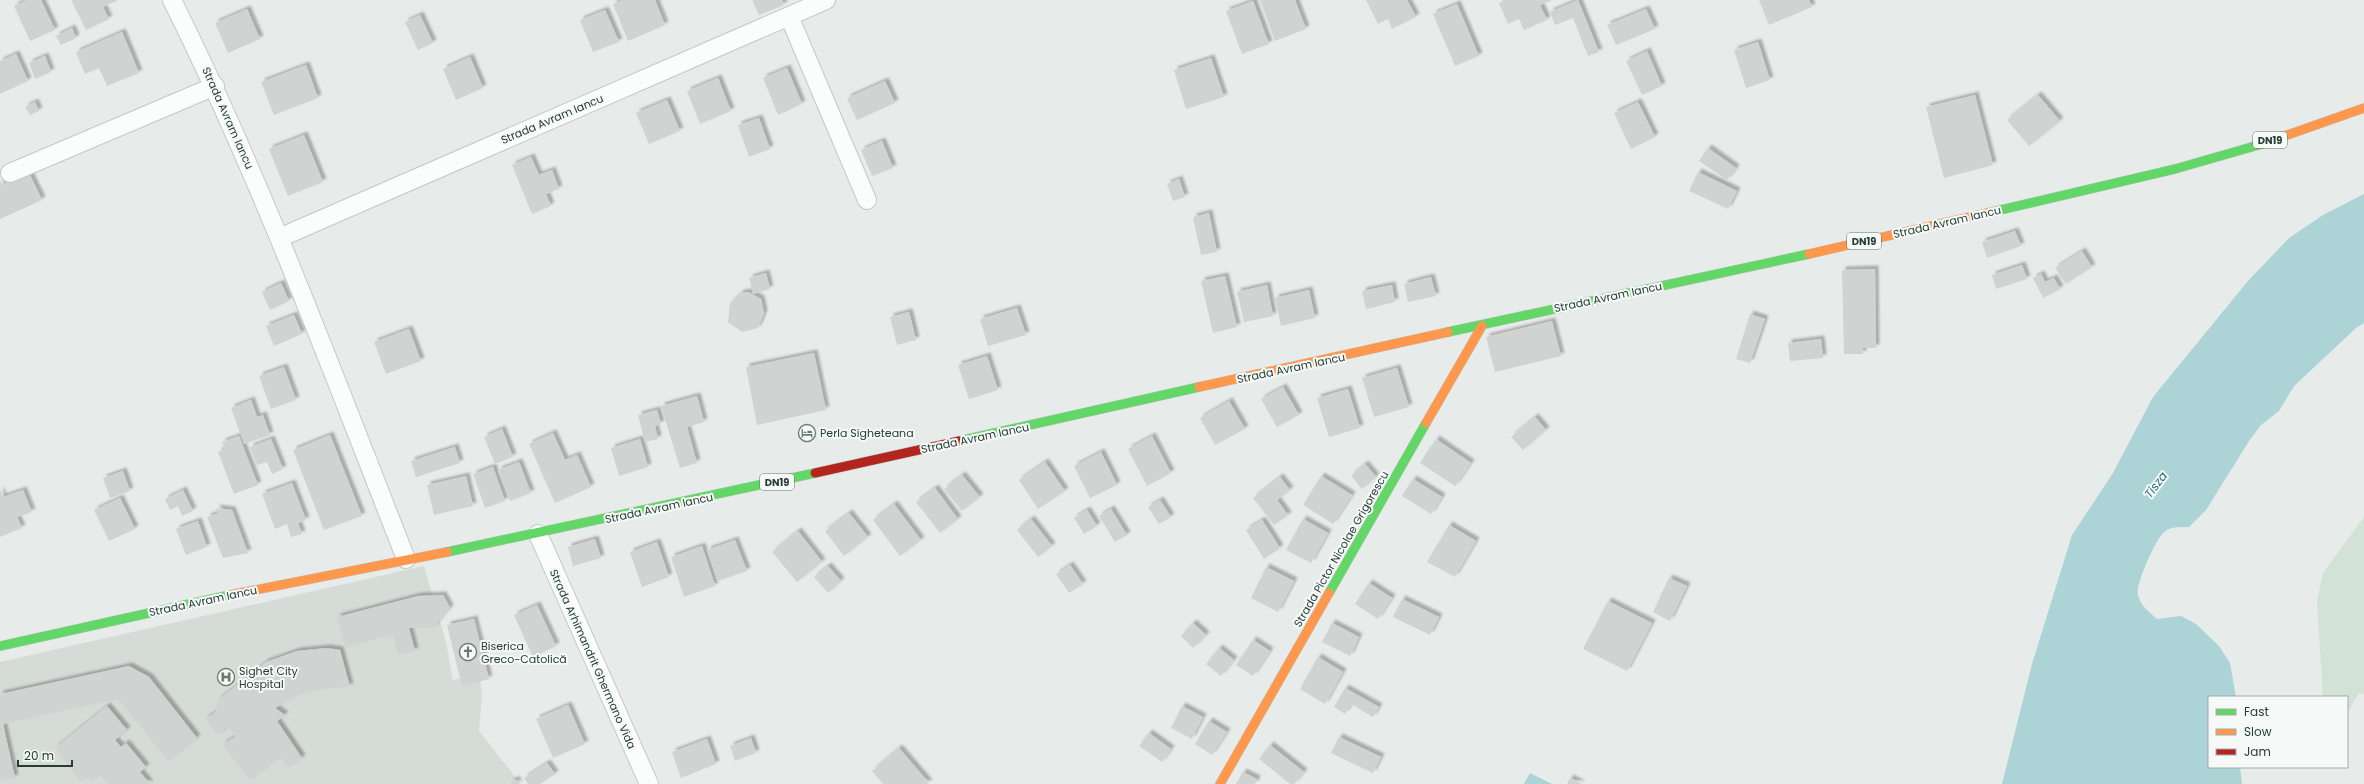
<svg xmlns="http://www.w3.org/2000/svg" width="2364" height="784" font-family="Poppins,sans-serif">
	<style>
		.built { fill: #d5dcd8 }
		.green { fill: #d2e3d5 }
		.water { fill: #acd3d5 }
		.building { fill: #cfd4d2; filter: url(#shadow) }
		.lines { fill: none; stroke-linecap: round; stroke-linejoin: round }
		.street-casing { stroke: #c4c8c6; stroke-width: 20 }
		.fast-casing { stroke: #c3c9c6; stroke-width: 10 }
		.slow-casing { stroke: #c3c9c6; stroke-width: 10 }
		.jam-casing { stroke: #c3c9c6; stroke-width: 10 }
		.street { stroke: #fbfcfc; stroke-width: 18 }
		.fast { stroke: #63d668; stroke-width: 9 }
		.slow { stroke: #ff974d; stroke-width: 9 }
		.jam { stroke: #b3261e; stroke-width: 9 }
		.labels { text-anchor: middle; stroke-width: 4; stroke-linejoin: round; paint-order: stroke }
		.shield { fill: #f5f9f7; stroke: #64756e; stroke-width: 1 }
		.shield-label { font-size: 10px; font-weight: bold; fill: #263d34 }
		.street-label { font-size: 11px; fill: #263d34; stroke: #f5f9f7 }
		.poi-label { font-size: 11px; fill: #263d34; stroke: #f5f9f7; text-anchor: start }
		.water-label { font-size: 12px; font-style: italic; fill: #256f74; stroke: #f5f9f7 }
	</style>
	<defs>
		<filter id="shadow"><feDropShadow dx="3.5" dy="-3.5" stdDeviation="1" flood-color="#0004"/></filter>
	</defs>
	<rect width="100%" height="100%" fill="#e7ebe9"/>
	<path class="built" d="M424,566L446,642L453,680L479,673L482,695L479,731L521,784H0V662Z"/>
	<path class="green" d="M2364,517V694L2359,693L2347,713V697H2323L2317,602L2323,573Z"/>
	<path class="water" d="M2364,194V323L2356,328L2294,386L2279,411L2261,425L2249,441L2206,510L2189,527C2179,527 2170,526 2163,533C2155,541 2135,585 2138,595C2140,605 2149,612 2157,619L2181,616L2196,624L2219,646L2230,663L2236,697H2209V767H2240L2242,784H2002L2032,664L2072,535L2113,473L2153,397L2248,281L2289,238L2323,215Z
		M1530,773L1552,784H1524Z"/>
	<path class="building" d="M27,0H41L55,30L30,41L14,6Z
		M71,0H118L103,7L109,19L86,30Z
		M623,0H655L665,25L628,41L613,4Z
		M752,0H782L784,5L759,15Z
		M1260,0H1295L1306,29L1275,41Z
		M1366,0H1407L1416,17L1392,29L1388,19L1378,24Z
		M1505,0H1552L1540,5L1547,20L1524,30L1519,19L1508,24L1499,3Z
		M1578,0L1599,52L1588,56L1573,18L1555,25L1550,12Z
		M1759,0H1809L1812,7L1769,25Z
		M1253,1L1269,44L1242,54L1226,11Z
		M1457,4L1479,56L1455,66L1433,14Z
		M247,9L260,39L228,53L215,23Z
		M1646,9L1655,29L1616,45L1607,25Z
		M605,10L619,42L593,52L580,20Z
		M420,15L433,43L418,50L405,22Z
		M72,28L76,38L61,45L56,36Z
		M122,32L139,73L107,86L99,68L85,74L76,52Z
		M1758,42L1770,80L1746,88L1734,50Z
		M1647,51L1662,86L1642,95L1626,61Z
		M16,54L28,81L0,94V61Z
		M45,56L51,72L35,79L29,63Z
		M470,57L483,88L456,100L443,69Z
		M1211,58L1224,97L1186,109L1174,70Z
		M306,65L318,98L274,115L261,82Z
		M787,68L802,104L778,115L763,78Z
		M718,78L731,111L700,124L687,91Z
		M885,81L895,103L857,120L847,98Z
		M1975,95L1993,165L1944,178L1926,107Z
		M2038,95L2060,121L2029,146L2007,120Z
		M667,100L680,131L649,144L636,113Z
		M35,102L39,111L30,115L25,107Z
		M1638,102L1655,137L1631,149L1614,113Z
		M759,118L770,149L749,157L738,125Z
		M304,135L323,182L288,196L269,149Z
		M882,141L893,168L872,176L861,150Z
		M1708,148L1736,168L1727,180L1699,161Z
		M531,157L539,175L552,170L559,189L546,194L551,206L532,214L512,165Z
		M1698,172L1737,191L1728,209L1689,191Z
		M29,173L42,200L0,219V180L2,185Z
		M1179,179L1185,197L1173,201L1167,184Z
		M1209,213L1217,252L1201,255L1193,217Z
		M2015,231L2021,246L1987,258L1982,242Z
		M2082,251L2092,267L2066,284L2055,268Z
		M2022,265L2027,279L1996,289L1992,275Z
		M1875,269L1876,348H1863V354H1844L1842,270Z
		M766,273L770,289L753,294L749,278Z
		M2041,274L2045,282L2054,278L2060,289L2043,298L2033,278Z
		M1225,276L1237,327L1213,333L1201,281Z
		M1431,277L1436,296L1408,302L1404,284Z
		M281,283L289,301L270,310L262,292Z
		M1267,285L1273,316L1244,322L1237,292Z
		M1392,285L1395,302L1366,309L1362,291Z
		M1309,290L1315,318L1281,326L1275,298Z
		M748,292L761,299L764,313L758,328L742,332L728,322L730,303L741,293Z
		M1017,308L1026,335L988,346L980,319Z
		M909,312L916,340L897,345L890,317Z
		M1750,314L1765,319L1750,363L1736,359Z
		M294,315L302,334L274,346L266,326Z
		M1552,321L1561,356L1495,372L1486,337Z
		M409,329L421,361L386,374L374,342Z
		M1821,339L1823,358L1790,361L1788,343Z
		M814,353L826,410L757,425L746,367Z
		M987,356L998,390L969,399L958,365Z
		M284,367L296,400L271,409L259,376Z
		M1397,368L1409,407L1374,417L1362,378Z
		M1283,387L1299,415L1277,427L1261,399Z
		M1348,389L1360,428L1329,437L1317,398Z
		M697,396L704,422L687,427L697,463L680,468L661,406Z
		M251,400L257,417L263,415L270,435L244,444L231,408Z
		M1229,401L1245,429L1215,445L1200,418Z
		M657,410L661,424L655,426L658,439L645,442L638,415Z
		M1535,417L1546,430L1523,450L1511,437Z
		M502,429L513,457L495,464L484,437Z
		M553,433L565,460L577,455L591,487L555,503L529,444Z
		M330,435L362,516L324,530L293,450Z
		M239,436L258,485L234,494L218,452L225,449L222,442Z
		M1152,436L1171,473L1147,486L1128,449Z
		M271,439L283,469L272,474L267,462L257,465L250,447Z
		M640,439L648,467L619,476L611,448Z
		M1436,439L1471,463L1455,486L1420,463Z
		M455,447L460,463L416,477L411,461Z
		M1101,452L1117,485L1090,498L1074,466Z
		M519,462L531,493L510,501L498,470Z
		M1045,462L1065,491L1038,509L1019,480Z
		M1365,464L1376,477L1362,489L1351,476Z
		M493,467L505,501L485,508L473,474Z
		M123,471L130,491L110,498L103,478Z
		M962,475L980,497L962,511L944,489Z
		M466,476L473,506L434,515L427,485Z
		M1321,476L1352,495L1333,524L1303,505Z
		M1280,477L1290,490L1277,500L1288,515L1274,525L1253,498Z
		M1413,479L1442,497L1431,514L1402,496Z
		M292,483L306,520L298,523L302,534L291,537L287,524L275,529L262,494Z
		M935,488L958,519L940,533L916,502Z
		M0,489L3,497L23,490L32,512L17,517L22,528L0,537Z
		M183,490L193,511L182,516L178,506L170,510L165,499Z
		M120,498L135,529L109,541L94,510Z
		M1160,500L1171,517L1159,524L1148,507Z
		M894,504L921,540L900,556L873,520Z
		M216,508L232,510L248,553L223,558L207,517L218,513Z
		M1111,509L1127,535L1115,542L1099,516Z
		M1087,510L1097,526L1084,534L1074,518Z
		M849,513L868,537L844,556L825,531Z
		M1031,519L1052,546L1038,557L1017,530Z
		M1303,519L1328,533L1311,563L1286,550Z
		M1262,520L1280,548L1264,559L1246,530Z
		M198,521L207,547L186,555L176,529Z
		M1449,525L1476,541L1455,577L1427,562Z
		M798,531L822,562L797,582L772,552Z
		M595,539L601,558L573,566L568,547Z
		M735,540L747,571L718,581L707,550Z
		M657,542L669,577L642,587L630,552Z
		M702,546L715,586L684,597L671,557Z
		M1070,565L1083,584L1069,593L1056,574Z
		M828,566L841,581L828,593L814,577Z
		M1266,567L1294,581L1278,612L1251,598Z
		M1669,578L1687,586L1670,621L1653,612Z
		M1369,583L1392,598L1378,619L1355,604Z
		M443,595L450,608L433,628H409L415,651L398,655L393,635L345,647L337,617L418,596Z
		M1402,599L1439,617L1430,635L1393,617Z
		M1608,601L1652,623L1627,671L1583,649Z
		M537,605L556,646L533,657L514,615Z
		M474,619L489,679L462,686L447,625Z
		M1193,623L1206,635L1193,648L1181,636Z
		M1332,623L1359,637L1350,656L1322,642Z
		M1253,640L1270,651L1253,676L1236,665Z
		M327,648L340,650L350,687L322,689L298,695L275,708L285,715L277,721L302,758L289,768L280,757L250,780L222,745L236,736L228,727L218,736L205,719L216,712L218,700L266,662L297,651Z
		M1219,648L1234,660L1221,676L1206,664Z
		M1318,657L1343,672L1325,704L1300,689Z
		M129,666L149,677L197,738L168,761L118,699L3,724L15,778L0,781V694Z
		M1345,688L1379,707L1373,717L1351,704L1345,714L1334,707Z
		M568,705L585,744L553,758L536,719Z
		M107,706L127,730L115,740L121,747L126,743L146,767L140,772L150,784H109L100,774L92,781L88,775L80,782L55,748Z
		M1182,706L1203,717L1192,739L1171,728Z
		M1209,721L1227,732L1212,755L1195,744Z
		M1149,733L1171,749L1162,762L1139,746Z
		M1339,737L1381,757L1373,773L1331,753Z
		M751,738L756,753L735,761L730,746Z
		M707,739L716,764L681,778L672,752Z
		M1270,745L1304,772L1294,784H1290L1259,759Z
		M899,748L929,783L928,784H883L872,771Z
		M547,763L555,774L540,784H528L524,778Z
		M1243,772L1257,779L1255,784H1236Z
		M1570,778L1582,784H1567Z
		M515,779L519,784H509Z"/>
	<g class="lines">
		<g class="street-casing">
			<path id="street" d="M172,0C262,181 332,371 406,559
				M789,16L867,200
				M10,173L215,86
				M279,238L826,0
				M538,534L649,784"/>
		</g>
		<g class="fast-casing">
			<path id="fast" d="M1996,211L2175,169L2262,144
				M1448,332L1809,254
				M959,441L1199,387
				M447,552L815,473
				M1329,593L1426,423
				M0,646L230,595"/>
		</g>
		<g class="slow-casing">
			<path id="slow" d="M2262,144L2364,108
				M1809,254L1996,211
				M1199,387L1448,332
				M1426,423L1482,326
				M230,595L447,552
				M1220,784L1329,593"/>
		</g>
		<g class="jam-casing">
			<path id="jam" d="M815,473L959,441"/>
		</g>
		<use href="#street" class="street"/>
		<use href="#fast" class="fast"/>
		<use href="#slow" class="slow"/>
		<use href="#jam" class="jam"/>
	</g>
	<defs>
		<g id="hotel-ring" transform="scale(0.9)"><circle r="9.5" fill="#f5f9f7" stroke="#6a7a73" stroke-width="1.5"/><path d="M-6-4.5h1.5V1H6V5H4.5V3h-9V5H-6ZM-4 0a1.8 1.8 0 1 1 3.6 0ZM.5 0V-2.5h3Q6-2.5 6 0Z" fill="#6a7a73"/></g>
		<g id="church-ring" transform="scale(0.9)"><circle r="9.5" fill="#f5f9f7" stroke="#6a7a73" stroke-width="1.5"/><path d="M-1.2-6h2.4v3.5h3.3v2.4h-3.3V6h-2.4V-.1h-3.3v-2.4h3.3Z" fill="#6a7a73"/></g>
		<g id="hospital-ring" transform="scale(0.9)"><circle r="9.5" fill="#f5f9f7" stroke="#6a7a73" stroke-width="1.5"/><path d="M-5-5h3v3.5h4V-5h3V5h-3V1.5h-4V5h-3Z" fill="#6a7a73"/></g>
	</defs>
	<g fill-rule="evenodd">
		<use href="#hotel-ring" x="807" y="433"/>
		<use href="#church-ring" x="468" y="652"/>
		<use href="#hospital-ring" x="226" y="677"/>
	</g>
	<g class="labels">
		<g class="shield">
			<rect x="2253" y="132" width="34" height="16" rx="3"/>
			<rect x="1847" y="233" width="34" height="16" rx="3"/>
			<rect x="760" y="474" width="34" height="16" rx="3"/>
		</g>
		<g class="shield-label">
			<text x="2270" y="144">DN19</text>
			<text x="1864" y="245">DN19</text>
			<text x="777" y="486">DN19</text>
		</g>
		<g class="street-label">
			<text transform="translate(228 118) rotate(66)" y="4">Strada Avram Iancu</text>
			<text transform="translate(552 119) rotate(-23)" y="4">Strada Avram Iancu</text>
			<text transform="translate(1947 222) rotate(-13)" y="4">Strada Avram Iancu</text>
			<text transform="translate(1608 297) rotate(-12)" y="4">Strada Avram Iancu</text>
			<text transform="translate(1291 368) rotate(-12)" y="4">Strada Avram Iancu</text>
			<text transform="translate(975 438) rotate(-12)" y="4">Strada Avram Iancu</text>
			<text transform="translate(659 508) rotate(-12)" y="4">Strada Avram Iancu</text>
			<text transform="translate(1341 549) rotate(-60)" y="4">Strada Pictor Nicolae Grigorescu</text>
			<text transform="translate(203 601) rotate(-12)" y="4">Strada Avram Iancu</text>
			<text transform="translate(593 659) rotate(66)" y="4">Strada Arhimandrit Ghermano Vida</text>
		</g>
		<g class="poi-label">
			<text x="820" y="437">Perla Sigheteana</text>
			<text x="481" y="650">Biserica<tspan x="481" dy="13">Greco-Catolică</tspan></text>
			<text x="239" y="675">Sighet City<tspan x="239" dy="13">Hospital</tspan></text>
		</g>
		<g class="water-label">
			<text transform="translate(2156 485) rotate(-53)" y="4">Tisza</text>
		</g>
	</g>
	<rect x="2208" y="696" width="140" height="72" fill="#f5f9f7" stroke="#a2aea9"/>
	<rect x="2216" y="709" width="20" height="6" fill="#63d668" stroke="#a2aea9"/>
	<text x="2244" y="716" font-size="12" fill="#263d34">Fast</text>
	<rect x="2216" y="729" width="20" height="6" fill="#ff974d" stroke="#a2aea9"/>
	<text x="2244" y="736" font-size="12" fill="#263d34">Slow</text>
	<rect x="2216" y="749" width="20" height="6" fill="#b3261e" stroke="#a2aea9"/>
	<text x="2244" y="756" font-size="12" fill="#263d34">Jam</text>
	<path d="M18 760v6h54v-6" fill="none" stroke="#263d34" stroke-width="2"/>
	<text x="24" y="760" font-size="12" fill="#263d34" stroke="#f5f9f7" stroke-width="3" paint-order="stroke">20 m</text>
</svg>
